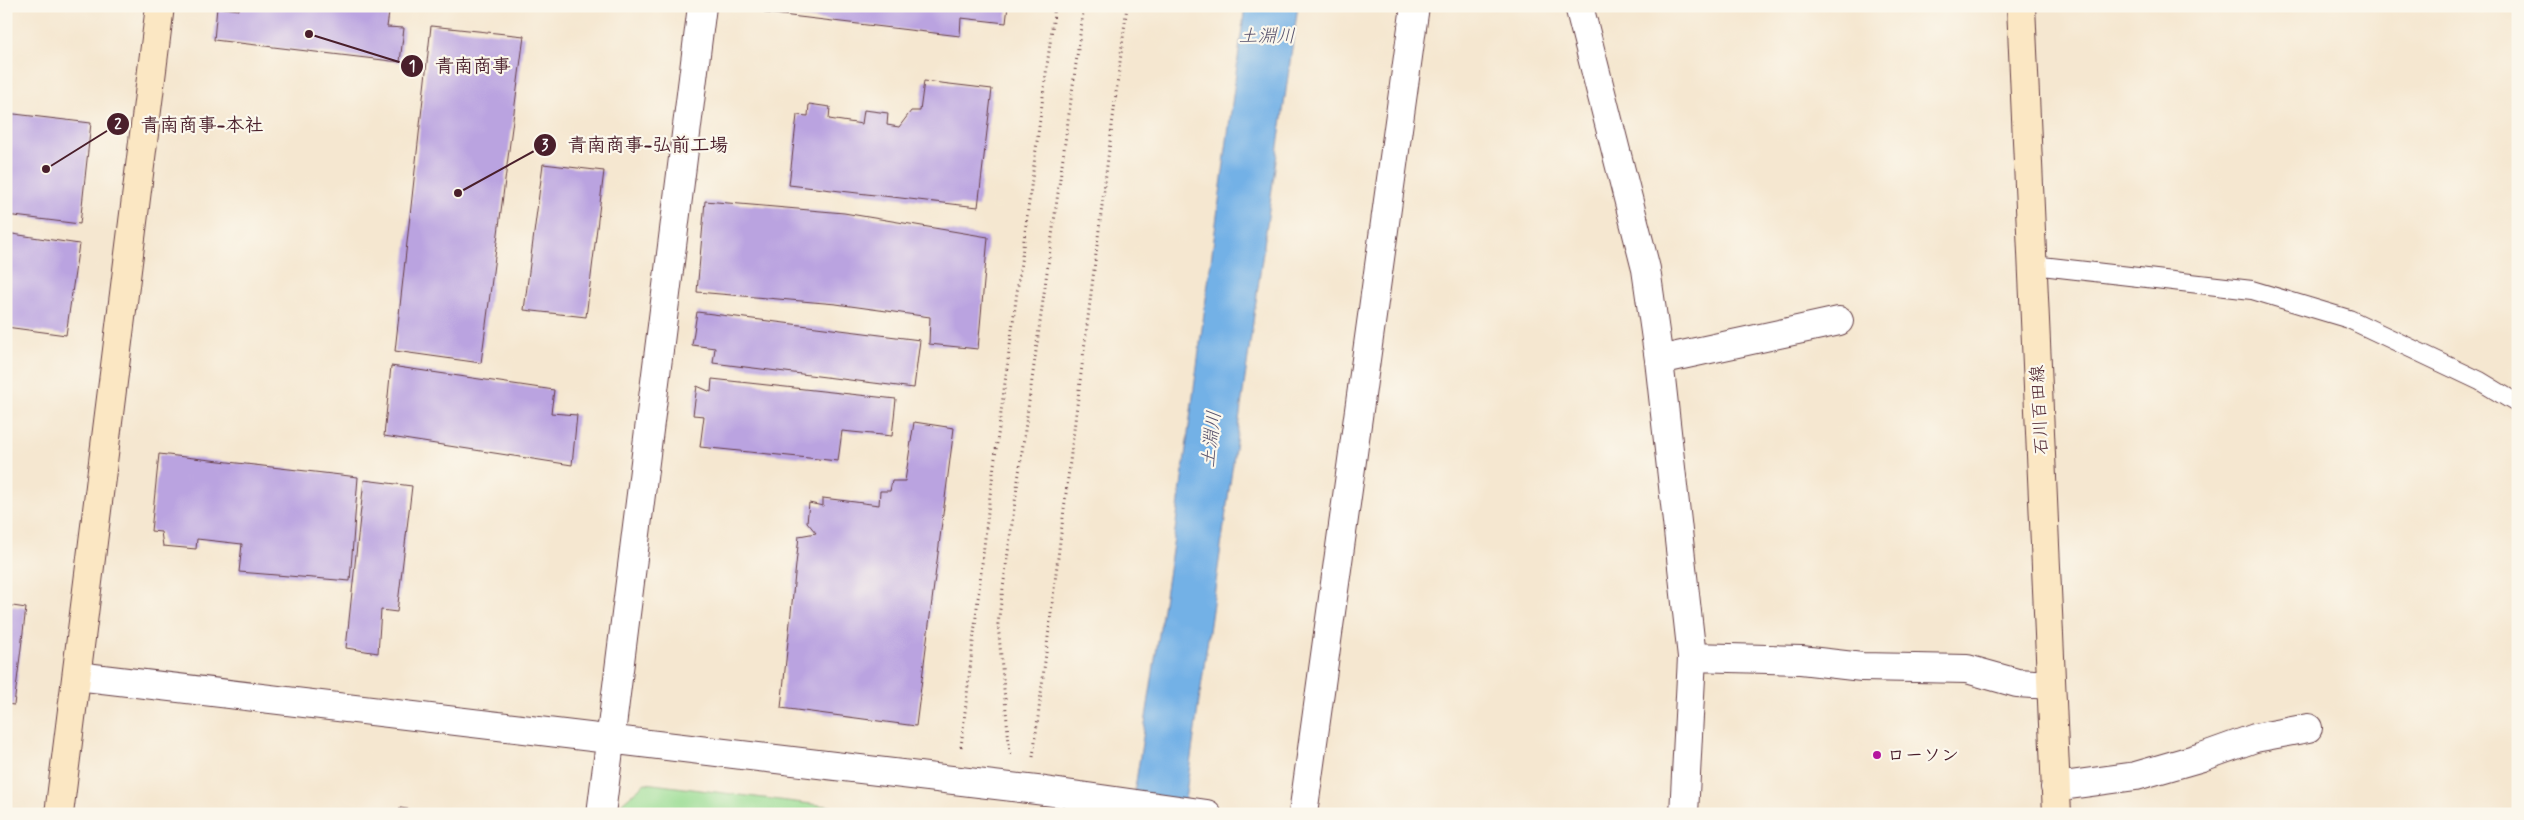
<svg xmlns="http://www.w3.org/2000/svg" width="2524" height="820" font-family="Mynerve,'Klee One',sans-serif">
	<style>
		.green { fill: #9bdd94; stroke: #727e60 }
		.water { fill: #73b1e6; stroke: #5e6888 }
		.building { fill: #baa3e0 }
		.lines { fill: none; stroke-linecap: round; stroke-linejoin: round }
		.lane-casing { stroke: #643d44; stroke-width: 20 }
		.street-casing { stroke: #643d44; stroke-width: 30 }
		.secondary-casing { stroke: #643d44; stroke-width: 30 }
		.path { stroke: #643d44; stroke-width: 3; stroke-dasharray: 1 4; stroke-linecap: butt }
		.lane { stroke: #fff; stroke-width: 18 }
		.street { stroke: #fff; stroke-width: 28 }
		.secondary { stroke: #fbe7c3; stroke-width: 28 }
		.poi-dot { fill: #b5179e; stroke: #fbf7ec; stroke-width: 2 }
		.labels { text-anchor: middle; stroke-width: 4.5; stroke-linejoin: round; paint-order: stroke }
		.street-label { font-size: 18px; fill: #4a1f2b; stroke: #fbf7ec }
		.poi-label { font-size: 18px; font-weight: bold; fill: #4a1f2b; stroke: #fbf7ec; text-anchor: start }
		.water-label { font-size: 19px; font-style: italic; fill: #58526c; stroke: #fbf7ec }
		.leader { fill: none; stroke: #4a1f2b; stroke-width: 2 }
		.callout-dot { fill: #4a1f2b; stroke: #fbf7ec; stroke-width: 2 }
		.mark-label { font-size: 15px; text-anchor: middle; font-weight: bold; fill: #fff }
		.callout-label { font-size: 19px; text-anchor: middle; font-weight: bold; fill: #4a1f2b; stroke: #fbf7ec; stroke-width: 4.5; stroke-linejoin: round; paint-order: stroke }
	</style>
	<rect width="100%" height="100%" fill="#fbf7ec"/>
	<filter id="ink" filterUnits="userSpaceOnUse"><feTurbulence type="fractalNoise" baseFrequency=".02" numOctaves="2"/><feDisplacementMap in="SourceGraphic" scale="10" xChannelSelector="R" yChannelSelector="G"/><feConvolveMatrix kernelMatrix="1 2 1 2 8 2 1 2 1" color-interpolation-filters="sRGB"/></filter>
	<filter id="wash" filterUnits="userSpaceOnUse"><feTurbulence type="fractalNoise" baseFrequency=".0096" numOctaves="4" result="noise"/><feDisplacementMap in="SourceGraphic" scale="20" xChannelSelector="R" yChannelSelector="G"/><feGaussianBlur stdDeviation="1.12" result="paint"/><feColorMatrix in="noise" values="0 0 0 0 0 0 0 0 0 0 0 0 0 0 0 0 0 1.4 0 .05"/><feComposite in="paint" operator="in"/></filter>
	<g filter="url(#wash)">
		<rect width="100%" height="100%" fill="#f5e7d0"/>
		<path class="green" d="M645,783L890,814H621L622,803Z"/>
		<path class="water" d="M1245,6H1298L1183,814H1131L1175,531Z"/>
		<g id="blocks">
			<path class="building" d="M239,6H390L387,27L404,28L400,62L214,40L217,7L239,10Z
				M766,6H1008L1006,23L961,18L960,36L765,13Z
				M431,26L524,36L481,363L395,351Z
				M924,81L992,89L978,207L789,185L797,115L808,116L809,104L830,107L829,119L862,124L864,110L888,113L887,125L899,127L911,111H920Z
				M6,113L91,123L80,224L6,215Z
				M543,164L604,171L586,317L524,310Z
				M705,201L844,213L988,237L978,349L929,344L930,317L836,304L697,292Z
				M6,233L79,244L66,335L6,327Z
				M697,312L920,340L914,388L713,363L715,348L692,345Z
				M391,366L554,390L551,413L577,415L572,465L384,436Z
				M712,379L896,399L892,436L842,431L838,461L700,447L704,416L693,415L697,386L711,392Z
				M914,422L954,428L916,726L781,708L799,536L816,533L807,522L809,503L823,506V498L879,505L880,491H890L892,481H905Z
				M159,454L358,477L350,581L239,572L242,544L197,539L196,549L163,546L161,532L151,531Z
				M364,480L412,486L397,612L381,610L378,653L346,648Z
				M6,605L26,608L14,705L6,704Z
				M400,808L436,813V814H400Z
				M239,811L254,813V814H239Z"/>
		</g>
	</g>
	<g filter="url(#ink)">
		<use href="#blocks" fill-opacity="0" stroke="#643d44" stroke-width="1"/>
		<g class="lines">
			<g class="lane-casing">
				<path id="lane" d="M2033,265L2252,290L2349,319L2480,381L2518,404"/>
			</g>
			<g class="street-casing">
				<path id="street" d="M1579,6L1646,269L1659,360L1692,657L1684,814
					M1659,360L1839,321
					M1692,657L1801,660L1862,667L1967,669L2017,683L2051,685
					M77,676L1045,791L1207,814
					M2055,787L2136,776L2202,757L2255,738L2308,728
					M601,814L702,6
					M1303,814L1415,6"/>
			</g>
			<g class="secondary-casing">
				<path id="secondary" d="M2021,6L2057,814
					M59,814L160,6"/>
			</g>
			<path class="path" d="M961,747L989,503L1055,6
				M1010,754L998,624L1084,6
				M1033,757L1127,6"/>
			<use href="#lane" class="lane"/>
			<use href="#street" class="street"/>
			<use href="#secondary" class="secondary"/>
		</g>
	</g>
	<circle class="poi-dot" cx="1877" cy="755" r="5"/>
	<g class="labels">
		<g class="street-label">
			<text transform="translate(2039 410) rotate(-93)" y="6">石川百田線</text>
		</g>
		<g class="poi-label">
			<text x="1887" y="761">ローソン</text>
		</g>
		<g class="water-label">
			<text x="1267" y="42">土淵川</text>
			<text transform="translate(1210 439) rotate(-83)" y="7">土淵川</text>
		</g>
	</g>
	<path class="leader" d="M309 34L412 66M46 169L118 124M458 193L545 145"/>
	<g class="callout-dot">
		<circle cx="309" cy="34" r="5"/>
		<circle cx="46" cy="169" r="5"/>
		<circle cx="458" cy="193" r="5"/>
		<circle cx="412" cy="66" r="12"/>
		<circle cx="118" cy="124" r="12"/>
		<circle cx="545" cy="145" r="12"/>
	</g>
	<g class="mark-label">
		<text x="412" y="71">1</text>
		<text x="118" y="129">2</text>
		<text x="545" y="150">3</text>
	</g>
	<g class="callout-label">
		<text x="473" y="72">青南商事</text>
		<text x="202" y="131">青南商事-本社</text>
		<text x="648" y="151">青南商事-弘前工場</text>
	</g>
	<rect width="2524" height="820" fill="none" stroke="#fbf7ec" stroke-width="25"/>
</svg>
